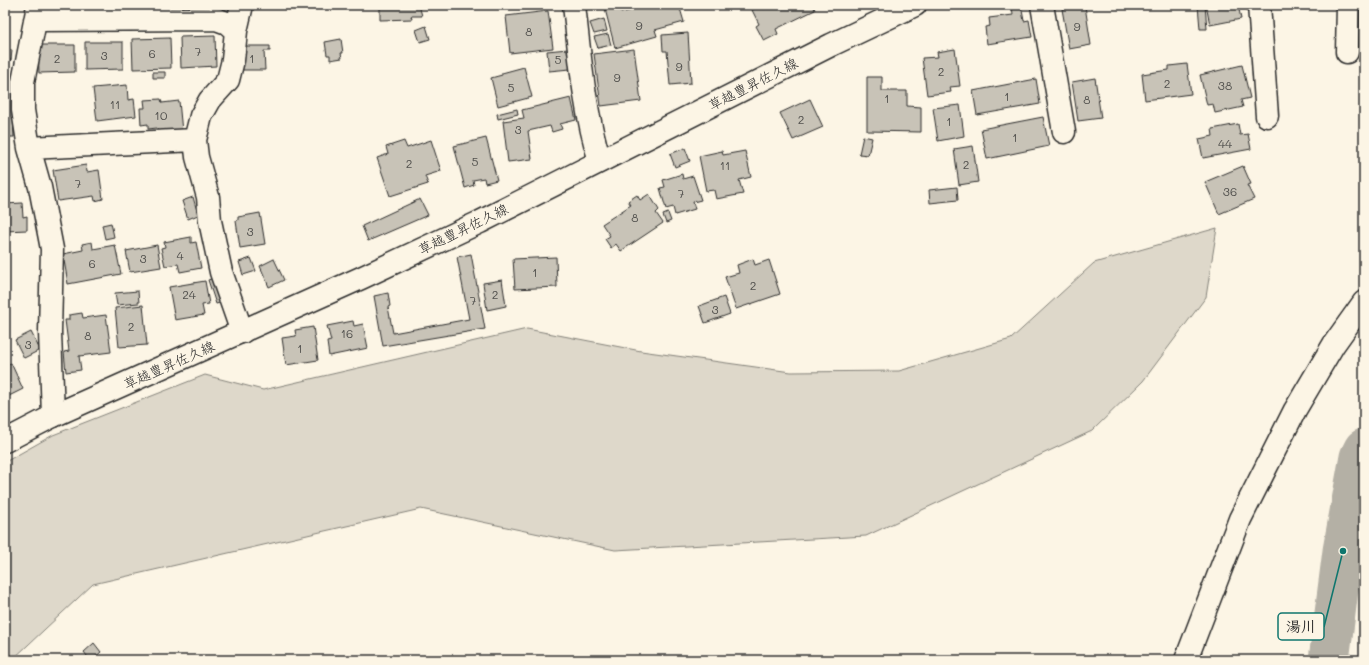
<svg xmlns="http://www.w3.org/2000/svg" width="1369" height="665" font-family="Mali,'Klee One',sans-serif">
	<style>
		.green { fill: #ded8ca; stroke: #84827a }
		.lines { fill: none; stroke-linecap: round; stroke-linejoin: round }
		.river { stroke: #b4b0a5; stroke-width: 41 }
		.building { fill: #c8c3b7; stroke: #2b2b2b }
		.minor-casing { stroke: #2b2b2b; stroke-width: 25 }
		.major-casing { stroke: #2b2b2b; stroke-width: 25 }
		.minor { stroke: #fcf5e5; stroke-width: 22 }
		.major { stroke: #fcf5e5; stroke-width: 22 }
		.labels { text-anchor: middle; stroke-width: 3; stroke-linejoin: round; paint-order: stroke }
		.number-label { font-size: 12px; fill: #52514e }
		.street-label { font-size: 14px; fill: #2b2b2b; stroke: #fcf5e5 }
		.leader { fill: none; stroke: #0f766e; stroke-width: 1.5 }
		.callout-dot { fill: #0f766e; stroke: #fcf5e5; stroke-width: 1.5 }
		.callout { fill: #fcf5e5; stroke: #0f766e; stroke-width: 1.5 }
		.callout-label { font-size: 15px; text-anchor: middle; font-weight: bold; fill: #2b2b2b }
	</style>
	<rect width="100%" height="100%" fill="#fcf5e5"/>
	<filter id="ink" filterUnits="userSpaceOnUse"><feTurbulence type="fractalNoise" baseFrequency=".025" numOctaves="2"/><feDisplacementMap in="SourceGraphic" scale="8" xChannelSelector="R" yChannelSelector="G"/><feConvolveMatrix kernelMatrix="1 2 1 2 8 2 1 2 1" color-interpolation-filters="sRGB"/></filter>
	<g filter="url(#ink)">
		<path class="green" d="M1217,228L1206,297L1143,381L1092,431L866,536L615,550L421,509L93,584L12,660H5V462L53,435L205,375L263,390L527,329L641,351L791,372L899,371L1011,339L1094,263Z"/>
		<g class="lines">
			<path class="river" d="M1329,660L1343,551L1360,457L1364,449"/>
		</g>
		<path class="building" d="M380,5H419L422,16H411L412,19L380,20Z
			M604,5H619L621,13L651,5H679L684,22L655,30L657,36L615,48Z
			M762,5L764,9L771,5H813L815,10L776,29L778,34L764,41L756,26L759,24L752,10Z
			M1012,5H1021L1024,21L1029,20L1032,37L987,44L985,27L990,26L989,18L1013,15Z
			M1198,5H1205L1207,29H1200Z
			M1206,5H1238L1241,19L1210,25Z
			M1085,6L1091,45L1069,49L1062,9Z
			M548,11L553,48L510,53L506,16Z
			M604,19L607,31L594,34L590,23Z
			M426,26L430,39L420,42L416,30Z
			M688,33L691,83L670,85L667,51H663L662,35Z
			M608,34L611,45L598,48L594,37Z
			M215,36L216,66L181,68L180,37Z
			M170,38L171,68L133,69L132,39Z
			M341,39L343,53H341L342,58L330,60V55H327L325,42Z
			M85,42H123V69L85,70Z
			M38,45H75V72L39,73Z
			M240,46H270V51H264L265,70H240Z
			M568,49L570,69L549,71L547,51Z
			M634,49L641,101L601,106L594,54Z
			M955,49L960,86L950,87L951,92L927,95L922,58L938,57L937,52Z
			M5,50H12L11,60H5Z
			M1187,64L1191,94L1145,100L1142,74L1169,70V66Z
			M1242,65L1250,98L1241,100L1243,107L1215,113L1213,104L1207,105L1200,75Z
			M524,67L532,97L498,106L491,78L502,75V73Z
			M153,72H165V78H153Z
			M867,77H882V91H907V106L921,107V132L867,131Z
			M1095,78L1101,118L1078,121L1072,82Z
			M1036,79L1040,104L977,115L973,91Z
			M127,85L128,100L134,99L136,116L97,121L93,88Z
			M5,94H6V97L12,96L14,137H5Z
			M571,98L576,120L560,124L562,129L552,132L550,126L528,131L532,159L508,162L503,121L524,118L522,110Z
			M161,99L162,103L179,101L182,132L158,133L157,128L148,129V124L141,125L140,108H145L144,100Z
			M810,99L823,127L793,140L780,113Z
			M960,105L964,136L938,141L933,108Z
			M517,109L518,114L498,119L497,114Z
			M1043,117L1049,146L987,159L981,129Z
			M1238,124L1240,135L1248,134L1251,149L1203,158L1199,139L1213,136L1212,129Z
			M863,136L872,138L868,155L859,154Z
			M486,138L497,180L485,183L484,178L473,180L474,185L465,188L454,146Z
			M431,140L441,171L425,176L428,184L390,196L377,158L388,154L386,147L404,141L407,148Z
			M973,146L978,182L959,185L954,149Z
			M685,148L690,161L675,167L670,154Z
			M722,151L723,155L745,151L751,177L739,180L743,194L716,199L714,190L706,191L699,156Z
			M86,165L87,172L99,170L103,199L95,201L94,196L58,201L53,170Z
			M1243,166L1251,184L1247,185L1254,199L1219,214L1205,182Z
			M682,174L683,179L693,176L701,200L693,202L695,209L675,215L673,207L666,209L660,188L665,187L663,180Z
			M957,187L958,200L930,203L929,190Z
			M649,194L659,210L656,213L663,223L621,251L616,244L611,248L605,239L610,236L602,224L631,205L628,201L637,195L640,200Z
			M193,197L198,215L188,219L182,201Z
			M420,199L428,215L368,241L362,226Z
			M22,203L23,217L27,216V230L5,231V204Z
			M260,213L265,244L240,248L236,221L238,220V217Z
			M668,213L671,221L666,223L663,215Z
			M111,223L114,237L105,239L102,225Z
			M191,237V243L196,242L201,268L180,272L178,264L165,266L161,248L165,247L164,242Z
			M92,242L93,249L115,245L121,274L68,284L63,254L83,250L82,244Z
			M157,245L161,267L130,272L126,251Z
			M471,254L485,329L383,346L374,296L388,293L390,306L388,307L393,333L469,319L457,257Z
			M556,257L557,287L515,289L513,259Z
			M251,258L256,271L243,275L239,262Z
			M274,259L284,280L269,287L260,266Z
			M753,259L755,265L769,260L780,294L736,309L725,277L739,273L737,265Z
			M219,276L227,301L216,304L208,280Z
			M502,280L506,306L487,310L483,283Z
			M205,281L209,304L202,305L204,315L175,320L169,287Z
			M138,291L139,303L117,305L115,293Z
			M724,297L730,314L705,323L699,306Z
			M143,305L147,345L119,347L115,308Z
			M82,313L83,318L106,315L111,352L79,356L81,370L66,372L64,352L69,351L65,320H69V315Z
			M353,321L354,326L363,324L368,348L329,356L327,342L331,341L327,326Z
			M313,327L318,360L286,365L282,338L296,336L295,330Z
			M31,332L40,350L24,358L15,340Z
			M11,363L23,389L5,398V366Z
			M94,643L101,652L92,660H90L84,652Z"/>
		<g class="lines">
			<g class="minor-casing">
				<path id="minor" d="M574,5C580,57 584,110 600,161
					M1042,5L1064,132
					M1259,5L1267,116
					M38,6L23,82V110L29,148L40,187L52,249L50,332L53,416
					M35,20L216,19L227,23L236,31L233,60L228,80L210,100L201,116L195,140L197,157L208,197L210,221L221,272L242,332
					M236,31L242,5
					M1347,52L1348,5
					M29,148L195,140
					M1186,660L1240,519L1295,410L1334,344L1364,302"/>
			</g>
			<g class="major-casing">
				<path id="major" d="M5,441L53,416L361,278L480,222L831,45L915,5"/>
			</g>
			<use href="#minor" class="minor"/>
			<use href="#major" class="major"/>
		</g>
	</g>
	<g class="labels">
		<g class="number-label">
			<text x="639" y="30">9</text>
			<text x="1077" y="31">9</text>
			<text x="529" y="36">8</text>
			<text x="198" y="56">7</text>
			<text x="152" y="58">6</text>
			<text x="104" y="60">3</text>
			<text x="57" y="63">2</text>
			<text x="252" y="63">1</text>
			<text x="558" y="64">5</text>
			<text x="679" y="71">9</text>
			<text x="941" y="76">2</text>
			<text x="617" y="82">9</text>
			<text x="1167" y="88">2</text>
			<text x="1225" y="90">38</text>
			<text x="511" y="92">5</text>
			<text x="1007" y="101">1</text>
			<text x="887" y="103">1</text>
			<text x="1087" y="104">8</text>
			<text x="115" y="109">11</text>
			<text x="161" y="120">10</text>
			<text x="801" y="124">2</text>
			<text x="949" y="126">1</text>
			<text x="518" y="134">3</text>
			<text x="1015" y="142">1</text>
			<text x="1225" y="148">44</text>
			<text x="475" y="166">5</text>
			<text x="409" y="168">2</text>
			<text x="966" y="169">2</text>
			<text x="725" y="170">11</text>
			<text x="78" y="188">7</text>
			<text x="1230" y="196">36</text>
			<text x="681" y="198">7</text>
			<text x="635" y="222">8</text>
			<text x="250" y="236">3</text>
			<text x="180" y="260">4</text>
			<text x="143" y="263">3</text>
			<text x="92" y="268">6</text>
			<text x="535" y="277">1</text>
			<text x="753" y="290">2</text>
			<text x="189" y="299">24</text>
			<text x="495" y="299">2</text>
			<text x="473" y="305">7</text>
			<text x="715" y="314">3</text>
			<text x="131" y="331">2</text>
			<text x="347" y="338">16</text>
			<text x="88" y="340">8</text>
			<text x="28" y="349">3</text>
			<text x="300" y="353">1</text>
		</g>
		<g class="street-label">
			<text transform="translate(753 84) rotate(-27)" y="5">草越豊昇佐久線</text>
			<text transform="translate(463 229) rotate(-26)" y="5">草越豊昇佐久線</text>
			<text transform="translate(169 365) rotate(-24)" y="5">草越豊昇佐久線</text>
		</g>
	</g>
	<path class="leader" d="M1343 551L1324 627"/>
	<circle class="callout-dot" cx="1343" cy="551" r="4"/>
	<rect class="callout" x="1278" y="613" width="46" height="27" rx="4"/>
	<g class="callout-label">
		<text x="1301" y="632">湯川</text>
	</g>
	<rect width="1369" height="665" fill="none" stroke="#fcf5e5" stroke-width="20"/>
	<rect x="10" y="10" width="1349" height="645" fill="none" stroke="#2b2b2b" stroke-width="1.5" filter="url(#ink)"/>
</svg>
